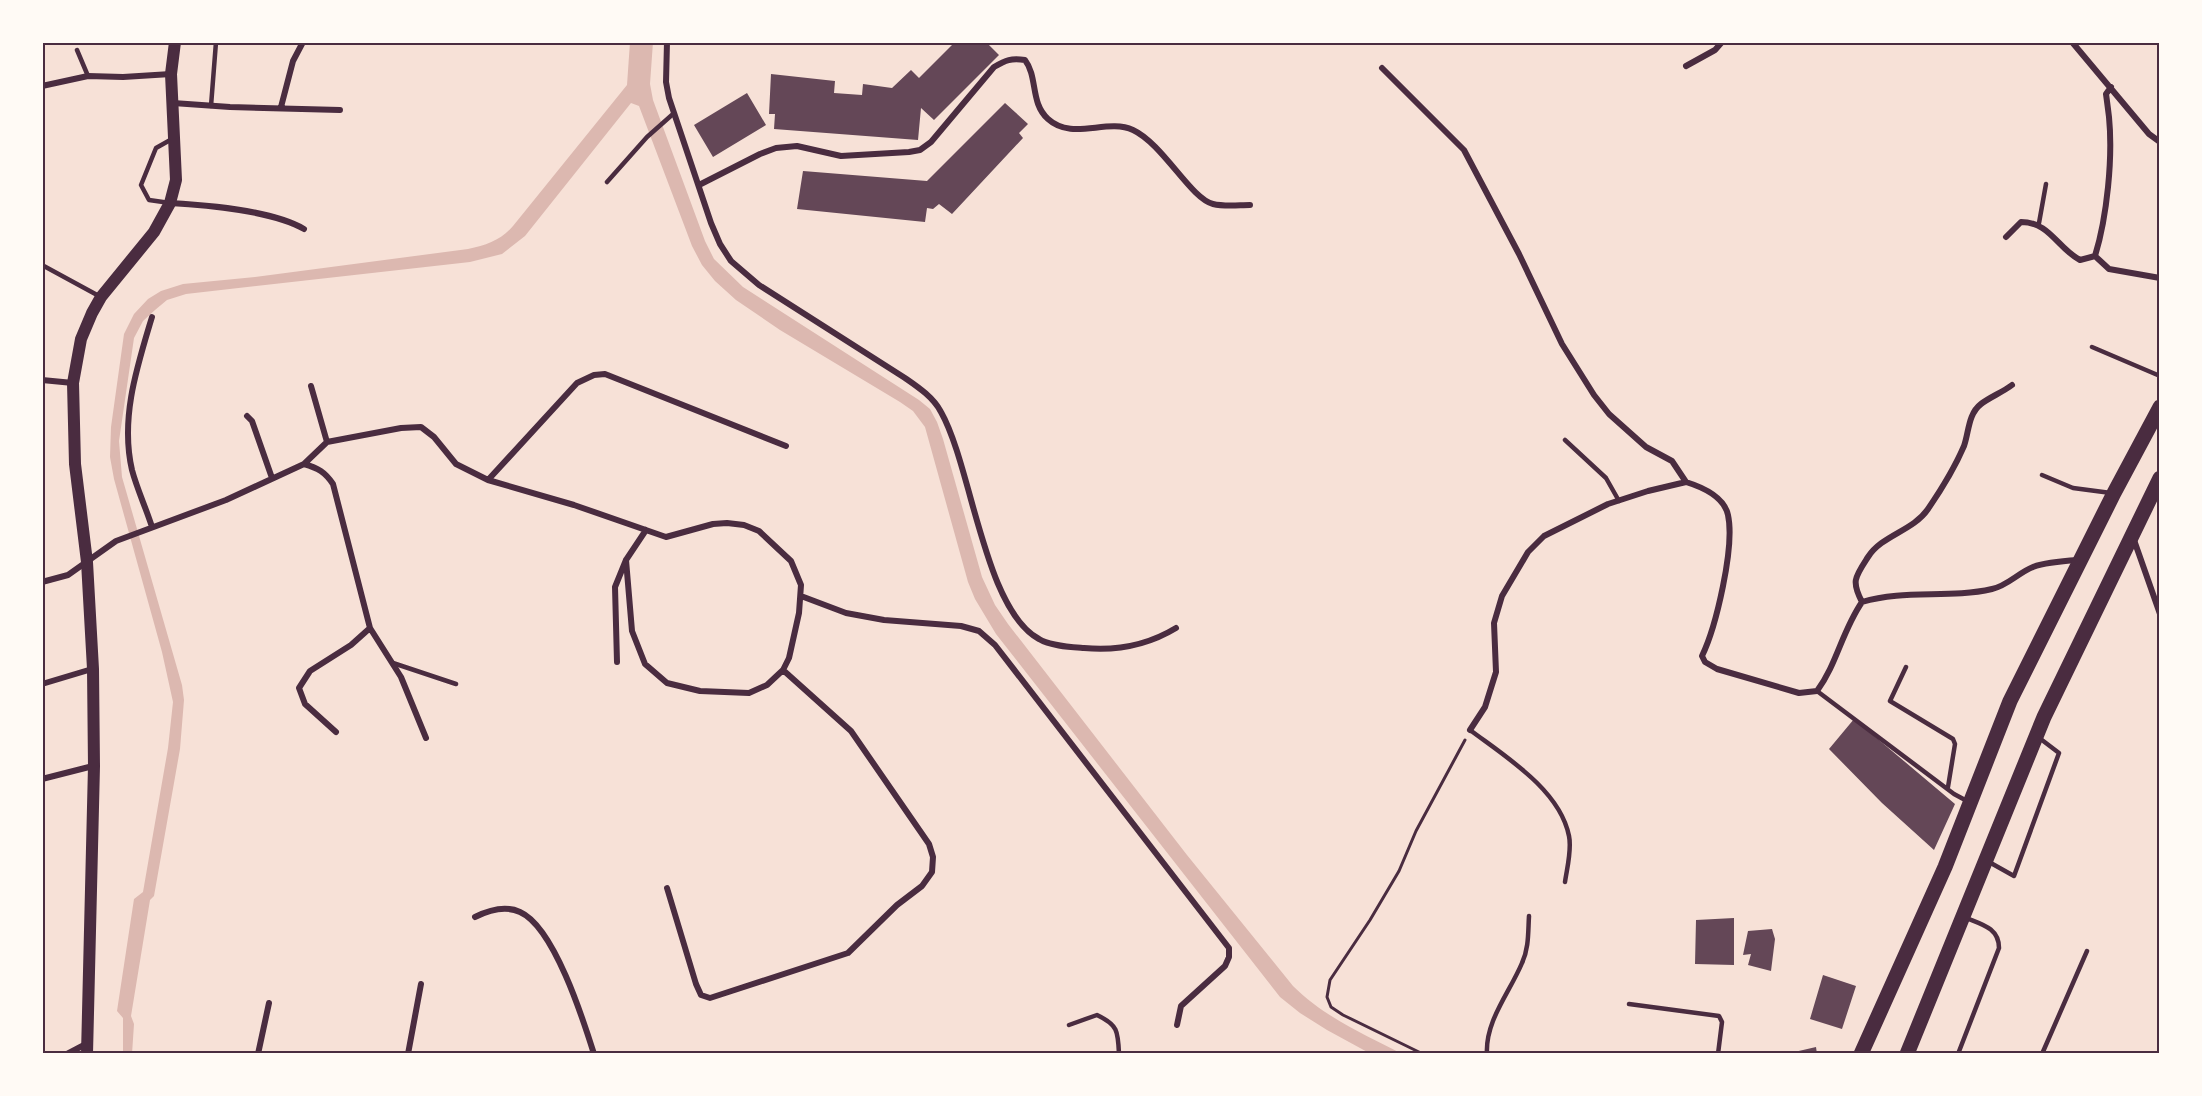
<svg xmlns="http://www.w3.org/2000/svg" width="2202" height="1096" font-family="'Public Sans',sans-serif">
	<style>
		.water { fill: #dcb8b0 }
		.building { fill: #644757 }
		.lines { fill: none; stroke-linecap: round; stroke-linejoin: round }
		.path { stroke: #4a2c40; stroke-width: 3 }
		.service { stroke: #4a2c40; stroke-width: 4.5 }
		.minor { stroke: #4a2c40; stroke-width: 6 }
		.secondary { stroke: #4a2c40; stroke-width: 12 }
		.primary { stroke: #4a2c40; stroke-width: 15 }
		.neatline { fill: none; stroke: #4a2c40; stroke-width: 2 }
	</style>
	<rect width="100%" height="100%" fill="#f7e1d7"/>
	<path class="water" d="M630,42H653L650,84L653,100L705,241L714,259L743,287L919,400L930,409L937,422L943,439L982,577L995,605L1008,624L1187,855L1293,986C1324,1017 1364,1034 1402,1054H1371L1327,1030L1300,1013L1280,997L996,634L975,599L968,582L925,427L913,411L900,402L780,330L736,300L715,281L702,265L692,246L639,106L631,103L525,236L502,254L470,262L186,294L167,300L155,310L143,321L134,338L119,441L122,477L182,685L184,700L180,749L154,896L150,900L131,1016L134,1024L132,1054H123V1018L117,1011L134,899L143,892L168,748L173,702L162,652L114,479L110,457L111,427L124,334L134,314L148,299L161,291L183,284L255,277L468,249C487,245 501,240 513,226L627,85Z"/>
	<path class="building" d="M955,42H983L986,45L987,43L999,55L934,120L921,108L918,140L774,129L775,114H769L771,74L835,81L834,93L862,95L863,84L892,88L911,70L919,78Z
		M747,93L766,125L713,157L694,125Z
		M1005,103L1028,124L1019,133L1023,138L952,214L939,204L933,209L927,208L925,222L797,209L803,171L927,181Z
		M1854,719L1955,804L1934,850L1882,803L1829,749Z
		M1734,918V965L1695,964L1696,920Z
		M1772,929L1775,939L1771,971L1748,965L1751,954L1743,955L1748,931Z
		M1823,975L1856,986L1842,1029L1810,1019Z
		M1816,1047L1817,1054H1790V1053Z"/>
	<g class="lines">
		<path class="path" d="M1423,1054L1343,1015L1331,1007L1327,997L1330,980L1370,920L1399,871L1416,831L1465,740"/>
		<path class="service" d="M77,50L88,76
			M211,106L216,42
			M607,182L647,137L673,114
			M170,203L149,200L141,185L156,148L172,139
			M2039,223L2046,184
			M42,265L99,296
			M2092,347L2160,376
			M1565,440L1606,478L1619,501
			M2042,475L2073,488L2111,493
			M393,663L456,684
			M1906,667L1890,701L1953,739L1955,744L1948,787
			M1817,691L1954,794L1967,801
			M1470,730C1506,757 1560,790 1569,836C1572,850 1567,868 1565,882
			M1989,862L2014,876L2059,753L2038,737
			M1629,1004L1719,1016L1722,1022L1718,1054
			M1069,1025L1097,1015C1118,1025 1118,1031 1119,1054
			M1487,1054C1485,1021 1510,992 1522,963C1529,948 1528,932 1529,916
			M1958,1054L1999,948C1999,927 1980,924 1964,917
			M2042,1054L2087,951"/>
		<path class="minor" d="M667,42L666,82L669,98L711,223L720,244L731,261L759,285L905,378C918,387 933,397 941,412C972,467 984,609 1039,639C1050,646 1071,647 1084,648C1116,651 1148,645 1176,628
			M2072,42L2149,134L2160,142
			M1686,66L1715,50L1722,42
			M1382,68L1464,150L1519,254L1562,344L1594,395L1609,414L1646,447L1672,461L1686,482C1702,487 1724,496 1728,515C1735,547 1716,627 1702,656L1705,662L1717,669L1799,693L1817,691C1837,664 1842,631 1862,602C1904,589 1949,599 1992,589C2007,586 2018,573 2033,567C2047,562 2064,561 2079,560
			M42,86L88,76L123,77L171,74
			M2111,87L2106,94C2107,101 2108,109 2109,117C2113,158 2107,217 2095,256L2109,269L2160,278
			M173,103L230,107L340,110
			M281,107L293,61L303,42
			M699,185L760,154L776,148L797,146L841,156L909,152L920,150L931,142L994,67C1006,60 1011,58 1025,60C1038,77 1030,103 1048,119C1072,141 1107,118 1133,130C1163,144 1191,199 1213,204C1225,207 1239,205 1250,205
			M170,203C207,205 273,211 304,229
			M2006,237L2021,222C2050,222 2057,248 2080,260L2095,256
			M152,317C137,367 120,418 132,470C137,489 146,508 152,527
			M42,380L73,383
			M311,386L327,442
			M247,416L252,421L272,478
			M304,464C318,468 325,472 333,484L370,628L401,677L426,738
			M488,480L577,383L594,375L605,374L786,446
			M2134,540L2160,614
			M626,560L632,631L645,664L667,683L700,691L749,693L767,685L783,670
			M42,582L68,575L116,541L226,500L304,464L327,442L401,428L421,427L434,437L456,464L488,480L574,505L666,537L713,524L727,523L744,525L759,531L791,561L801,585L799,613L789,658L783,670L851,731L929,844L933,857L932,872L922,886L897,905L848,953L710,998L701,995L696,984L667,888
			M801,596L846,613L884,620L961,626L979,631L995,645L1229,948V957L1225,966L1181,1006L1177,1025
			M1862,602C1851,581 1855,577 1868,557C1882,535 1913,531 1928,509C1941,490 1955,467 1964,446C1969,432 1968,414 1981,404C1990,397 2003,392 2012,385
			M617,662L615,587L626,560L646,530
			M42,684L92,669
			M1470,730L1485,707L1496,672L1494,623L1502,596L1528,552L1544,536L1608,504L1648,491L1686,482
			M336,732L305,704L299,688L310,671L351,645L370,628
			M42,779L93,766
			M475,917C489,910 505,905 520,912C554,927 583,1019 594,1054
			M67,1054L86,1044
			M258,1054L269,1003
			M408,1054L421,984"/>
		<path class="secondary" d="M87,1054L94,766L93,669L87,562L75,464L73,383L81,339L92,313L101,297L154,232L170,203L176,180L171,74L175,42"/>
		<path class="primary" d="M1861,1054L1945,867L2010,701L2114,493L2160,407
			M1907,1054L2044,717L2160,478"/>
	</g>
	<rect width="2202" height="1096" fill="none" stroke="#fffaf5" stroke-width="87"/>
	<rect x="44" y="44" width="2114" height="1008" class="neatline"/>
</svg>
